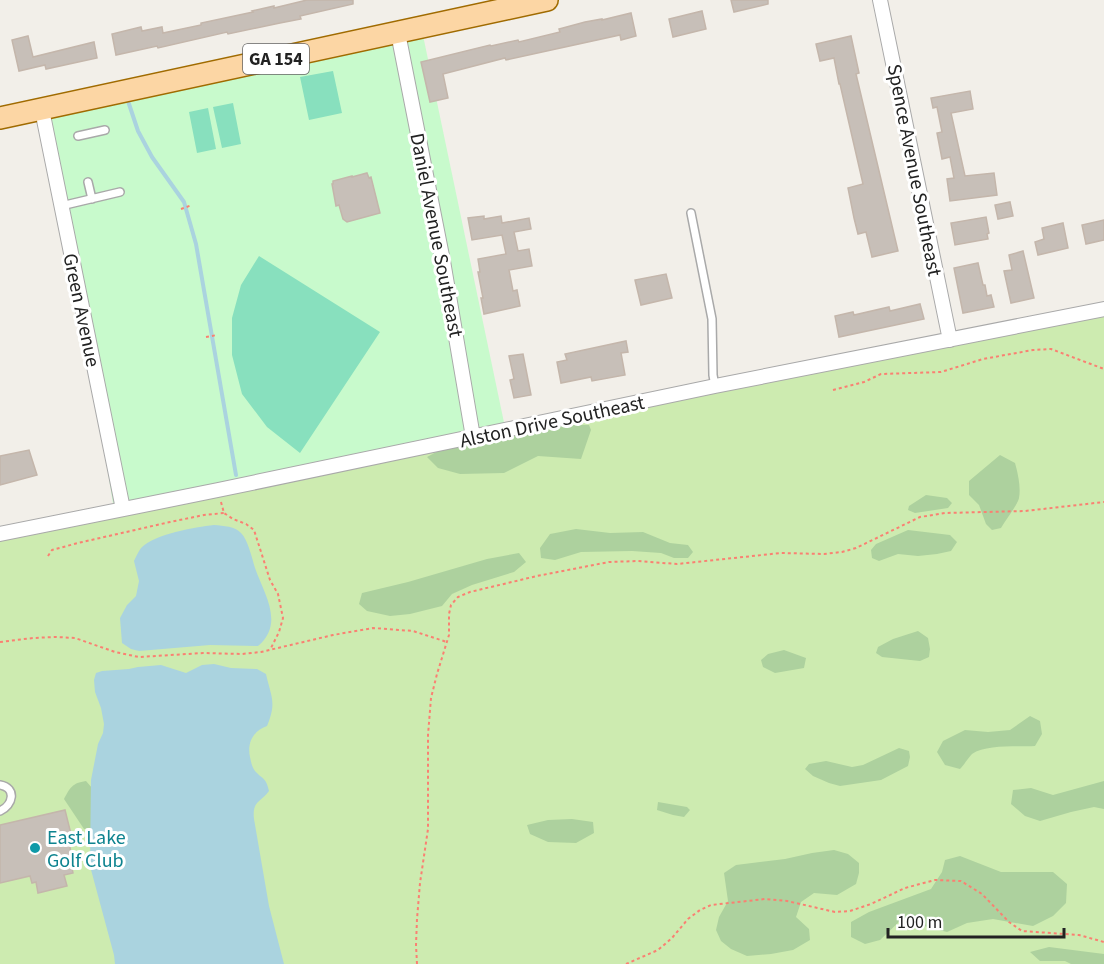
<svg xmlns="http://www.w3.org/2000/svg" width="1104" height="964" font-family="'Source Sans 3',sans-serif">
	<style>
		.grass { fill: #cdebb0 }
		.forest { fill: #add19e }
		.park { fill: #c8facc }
		.pitch { fill: #88e0be }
		.water { fill: #aad3df }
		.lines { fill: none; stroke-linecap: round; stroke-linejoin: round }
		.stream { stroke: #aad3df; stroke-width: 4 }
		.building { fill: #c7bfb8; stroke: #c4b6ab; stroke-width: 1.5 }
		.service-casing { stroke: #a9a9a9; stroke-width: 10 }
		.minor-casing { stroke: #a9a9a9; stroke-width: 16 }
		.primary-casing { stroke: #a06b00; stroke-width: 24 }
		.path { stroke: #fa8072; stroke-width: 2; stroke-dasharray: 3 3; stroke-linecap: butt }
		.service { stroke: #fff; stroke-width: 7 }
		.minor { stroke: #fff; stroke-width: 14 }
		.primary { stroke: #fcd6a4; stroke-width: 21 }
		.culture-dot { fill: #0f9aa8; stroke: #fff; stroke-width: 2 }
		.labels { text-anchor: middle; stroke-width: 6; stroke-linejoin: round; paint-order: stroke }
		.shield { fill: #fff; stroke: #646464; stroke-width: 1.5 }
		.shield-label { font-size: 18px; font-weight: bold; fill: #222 }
		.street-label { font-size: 20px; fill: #222; stroke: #fff }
		.culture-label { font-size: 20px; fill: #0d838f; stroke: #fff; text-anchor: start }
	</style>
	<rect width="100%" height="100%" fill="#f2efe9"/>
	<path class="grass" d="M1104,313V964H0V534Z"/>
	<path class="forest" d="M568,425H589L591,430L581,459L538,456L504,473L460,474L438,468L427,457L440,450Z
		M1000,455L1015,463C1018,474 1021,487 1019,498C1018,504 1005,521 1001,528L992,530L986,524L979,505L969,495V481Z
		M926,495L947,498L952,503L948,508L915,513L908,510L909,506Z
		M576,529L610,533L643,532L670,543L688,545L693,552L688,558H674L661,553L632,551L581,552L555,560L541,558L540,548L550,534Z
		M908,530L950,535L957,542L951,551L937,554L918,556L898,554L879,561L872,558L871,550L876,544Z
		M519,553L526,562L514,572L472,585L452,594L442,606L410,614L390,616L367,611L359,604L362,593L408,582L487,559Z
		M918,631L928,638L930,649L929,657L920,661L882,657L876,653L878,647L893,639Z
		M784,650L806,658L804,668L775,673L763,667L761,660L768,654Z
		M1030,716L1040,721L1042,734L1035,746C1018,747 986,744 972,754C968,758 964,765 960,769L945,765L937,752L943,741L965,730L988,732L1010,730Z
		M899,748L909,751L910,757L908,766L881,780L840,786L829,783L813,776L805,769L809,764L826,761L852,767L863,765Z
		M86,781L99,796L93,828L84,829L64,799C70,788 72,783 86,781Z
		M1104,781V809L1094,807L1071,812L1040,821L1025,816L1011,804L1013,790L1031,788L1053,795Z
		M658,802L687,807L690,810L684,817L673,815L657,810Z
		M572,819L593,822L594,833L576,843L548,842L530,834L527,825L548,820Z
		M834,850L848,854L859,863V873L856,884L837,895L814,893L801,902L796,917L809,929L810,940L793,950L771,954L747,956L731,949L721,941L716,930L719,917L728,901L724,873L736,865L785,859L812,853Z
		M960,856L1001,872H1053L1067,884L1066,903L1053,916L1033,926L993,919L967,923L947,932L901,920L880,940L865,944L851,937V922L869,912L931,889L942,872L945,860Z
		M1049,947L1104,954V964H1071L1065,961H1040L1030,952Z"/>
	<path class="park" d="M420,21L506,432L114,510L49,102Z"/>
	<path class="pitch" d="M333,71L342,113L309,120L300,77Z
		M233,103L241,144L222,148L213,107Z
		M208,108L216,149L197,153L189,112Z
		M259,256L380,332L300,453L267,427L242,394L232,355V318L241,285Z"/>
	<path class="water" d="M214,525C224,526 235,526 241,533C248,540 252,558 255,568C264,594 285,623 258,646L210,645L139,651L131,649L122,643L120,618L127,605L136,596L139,581L134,561C136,557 138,552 141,548C155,534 195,527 214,525Z
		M214,664L231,668L257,669L266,674C271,697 277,702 267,726C253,731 247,743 250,757C251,762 252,767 255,771C263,780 266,777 269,791C260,803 252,801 254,819L269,906L284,964H115L114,955L90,866L91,780L98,744L103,733L104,724L101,708L95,692L94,680L96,673L102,671L129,669L138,667L161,665L186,673L202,665Z"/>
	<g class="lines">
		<path class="stream" d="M128,101L138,131L152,157L184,202L196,244L236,475"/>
	</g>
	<path class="building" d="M307,0H353V4L300,16L301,19L280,23L228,34L227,32L158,48L157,46L116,55L112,34L141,27L142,31L162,27L163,33L201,25V23L253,12L252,11L274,6V8Z
		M731,0H768V4L734,12Z
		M702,11L706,29L673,37L669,19Z
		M631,13L636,36L621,40L620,35L506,60L505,58L443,74L448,98L430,102L421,62L490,45L491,46L518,40L519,42L560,32L559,29L585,22L602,19V20Z
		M28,36L33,57L94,42L97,58L46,69L45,65L19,71L12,40Z
		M851,36L859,73L856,74L898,251L872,257L866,232L858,234L854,218L848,188L863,184L840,84H839L834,58L820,61L816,44Z
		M970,91L973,109L951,113L965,176L994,173L997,195L950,201L947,179L954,178L950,157L942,159L937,133L942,132L937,107L933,108L931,98Z
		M367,173L369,178L371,177L380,213L347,222L343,219L339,205L336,206L332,184H333V181L352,176V177Z
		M1010,202L1013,216L998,219L995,205Z
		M484,216V219L501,216L502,223L529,218L531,229L514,232L518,251L529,249L532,266L509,270L513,291L517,290L520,306L484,314L481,298H483L478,272H480L478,259L506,254L502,235L472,240L468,218Z
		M986,217L989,233L987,234L988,239L955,245L951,223Z
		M1104,220V240L1086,244L1082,225Z
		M1063,223L1068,248L1038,255L1035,242L1044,239L1042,228Z
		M1023,251L1034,298L1011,303L1004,271L1012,270L1009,255Z
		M978,263L983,285H985L987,296L991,295L994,307L963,313L954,268Z
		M666,274L672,298L641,305L635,280Z
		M920,304L924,319L839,337L835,316L853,312L854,315L889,307L890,311Z
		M626,341L628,352L621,353L625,375L592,381L591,377L561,383L557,362L567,360L565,354Z
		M523,354L531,395L514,398L510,380L514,379L509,356Z
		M29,450L37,475L0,485V456Z
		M65,810L73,842H69L71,853L69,854L73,873L64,875L67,886L38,893L36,882L32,883L30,876L0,883V825Z"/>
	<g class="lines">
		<g class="service-casing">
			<path id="service" d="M78,136L105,130
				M88,182L92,199
				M61,206L120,192
				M691,213L712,319L713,375L715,386
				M0,785C17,788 13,805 0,811"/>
		</g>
		<g class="minor-casing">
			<path id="minor" d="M880,0L950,340
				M398,33L443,261L473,437
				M42,110L123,509
				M0,534L218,490L715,386L1104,309"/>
		</g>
		<g class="primary-casing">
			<path id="primary" d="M0,118L547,0"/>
		</g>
		<path class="path" d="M181,209L192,205
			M206,337L217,335
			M833,390L864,382L881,374L941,372L983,359L1033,350L1051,349L1104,369
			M221,502L224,513L233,519L246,524L254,530L270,580L278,594L283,618L279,632L270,650
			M48,556L52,550L78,543L170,522L204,515L224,513
			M0,642L33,638L56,637L75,638L115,652L139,657L203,653L242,654L261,652L333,635L373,628L413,631L447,642
			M417,964L416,945L417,919L420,883L428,829V735L431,698L437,674L449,635V614L451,605L458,597L470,592L537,576L609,562L637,561L677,564L781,553L824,554L842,552L856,548L920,517L945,513L1025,511L1104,502
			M626,964L658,950L672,938L688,919L700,910L711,905L765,899L787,901L835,912L850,911L871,904L905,888L935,880L961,881L982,894L1009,922L1022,931L1079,935L1104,942"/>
		<use href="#service" class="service"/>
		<use href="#minor" class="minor"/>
		<use href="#primary" class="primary"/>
	</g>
	<circle class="culture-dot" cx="35" cy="848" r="6"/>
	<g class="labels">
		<rect class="shield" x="243" y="44" width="66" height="30" rx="4.5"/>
		<g class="shield-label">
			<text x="276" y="65">GA 154</text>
		</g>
		<g class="street-label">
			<text transform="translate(915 170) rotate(79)" y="7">Spence Avenue Southeast</text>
			<text transform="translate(437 235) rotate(79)" y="7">Daniel Avenue Southeast</text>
			<text transform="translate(82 310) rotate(78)" y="7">Green Avenue</text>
			<text transform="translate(552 421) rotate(-12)" y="7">Alston Drive Southeast</text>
		</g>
		<g class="culture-label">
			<text x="47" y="844">East Lake<tspan x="47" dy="23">Golf Club</tspan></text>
		</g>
	</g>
	<path d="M888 928v9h176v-9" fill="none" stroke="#222222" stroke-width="3"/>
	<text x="897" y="928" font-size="18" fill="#222222" stroke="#ffffff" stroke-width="4.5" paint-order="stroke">100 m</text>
</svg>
